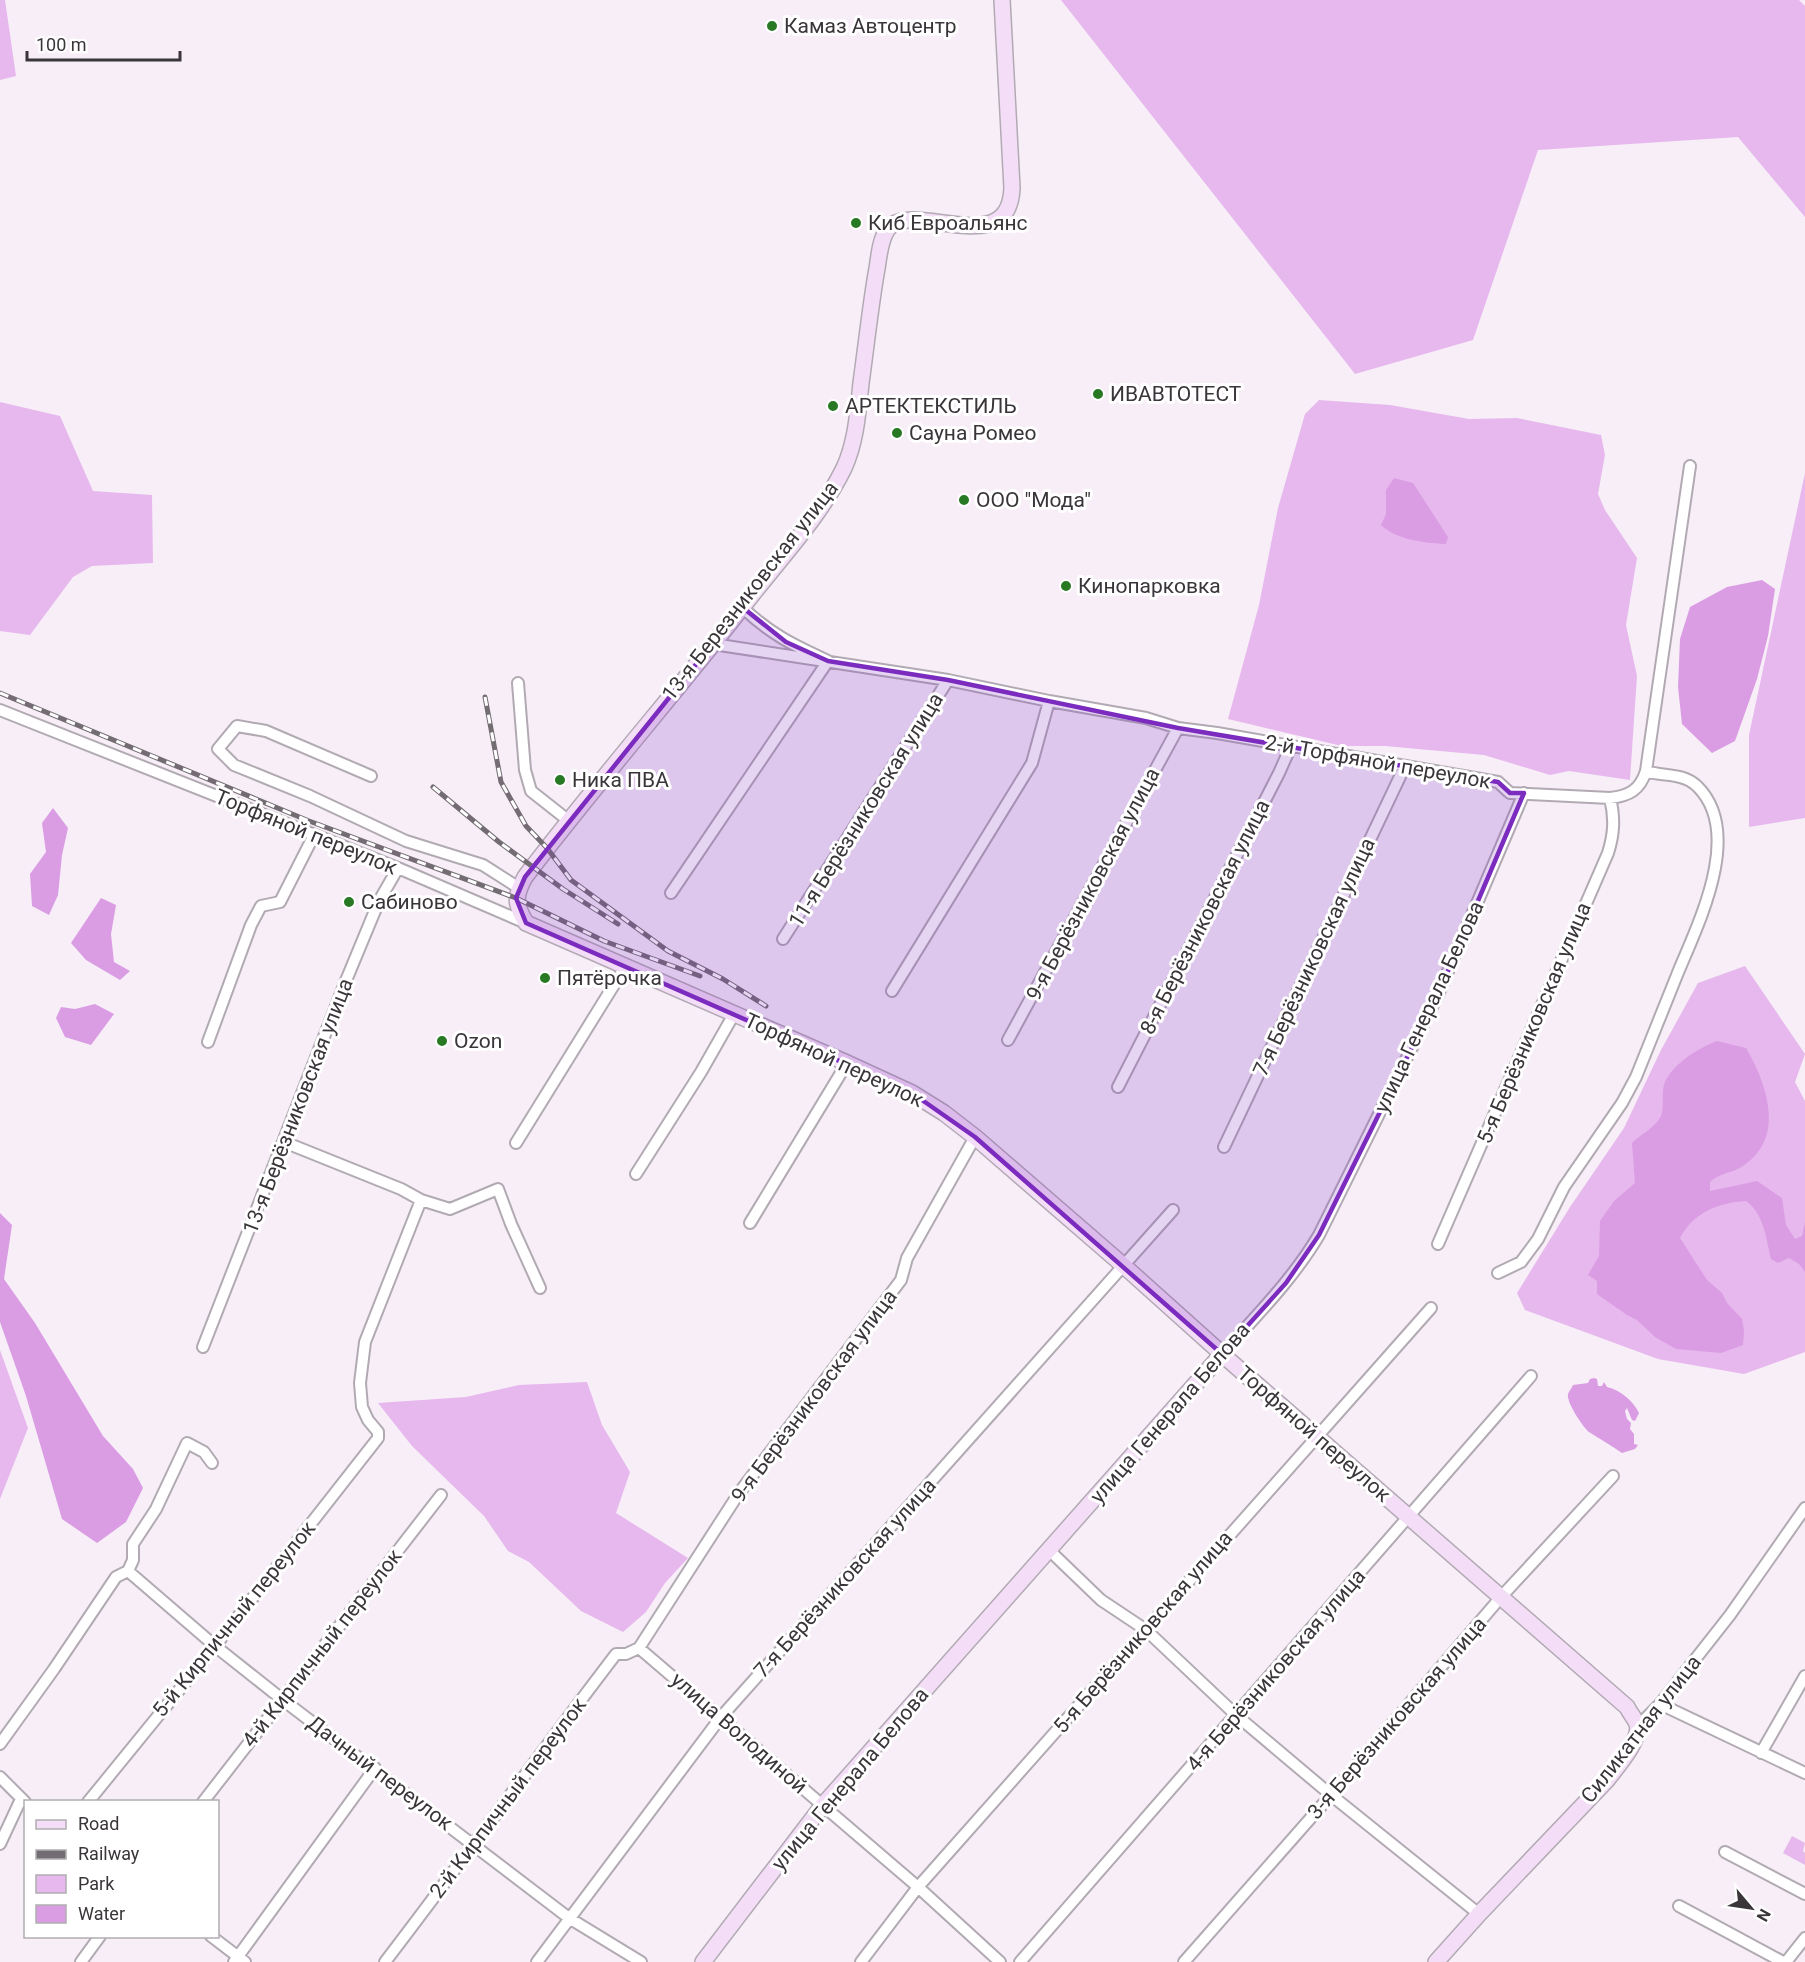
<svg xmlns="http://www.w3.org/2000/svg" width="1805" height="1962" font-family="Roboto,sans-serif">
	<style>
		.green { fill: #e7b8ed }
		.water { fill: #da9ce3 }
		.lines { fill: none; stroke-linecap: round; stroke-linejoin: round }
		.street-casing { stroke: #b2aab3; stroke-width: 14 }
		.secondary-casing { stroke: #b2aab3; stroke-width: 18 }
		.street { stroke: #fff; stroke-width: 10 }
		.secondary { stroke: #f4def7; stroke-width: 15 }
		.rail-casing { stroke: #736d73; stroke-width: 5 }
		.rail { stroke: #fff; stroke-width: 3; stroke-dasharray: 9; stroke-linecap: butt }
		.marked { fill: #7b2cbf; fill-opacity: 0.2; stroke: #7b2cbf; stroke-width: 4.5; stroke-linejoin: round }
		.poi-dot { fill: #277923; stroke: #fff; stroke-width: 2 }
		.labels { text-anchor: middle; stroke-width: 6; stroke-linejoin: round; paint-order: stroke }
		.poi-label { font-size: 21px; fill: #393539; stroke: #fff; text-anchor: start }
		.street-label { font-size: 21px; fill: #393539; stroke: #fff }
	</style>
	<rect width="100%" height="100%" fill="#f7eef8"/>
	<path class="green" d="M0,0H5L16,76L0,80Z
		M1061,0H1799L1805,6V217L1738,137L1538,150L1473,340L1355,374Z
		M1319,400L1390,405L1469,419L1517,418L1601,435L1605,455L1598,494L1605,510L1637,558L1626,625L1637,676L1630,780L1569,771L1550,775L1484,755L1385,746H1342L1228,719L1259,605L1278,508L1305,414Z
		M0,402L60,416L93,491L152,495L153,563L92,566L73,577L30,635L0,631Z
		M1805,473V818L1749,827V735Z
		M1745,966L1805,1054L1795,1082L1805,1101V1352L1744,1374L1658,1359L1525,1310L1517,1293L1570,1207L1624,1128L1661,1050L1698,983Z
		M0,1350L28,1428L0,1499Z
		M587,1382L602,1425L630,1472L616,1513L688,1558L665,1583L646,1612L623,1632L581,1611L529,1562L508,1551L484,1516L412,1446L378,1403L466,1397L519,1385Z
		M1792,1836L1805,1843L1803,1851L1805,1853V1865L1783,1853Z"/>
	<path class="water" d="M1394,478L1413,483L1448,537L1446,544C1426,543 1396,540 1381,525L1386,514V490Z
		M1762,580L1775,589L1768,636L1757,679L1735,741L1712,753L1682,724L1678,687L1680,639L1690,607L1727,587Z
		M53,808L68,828L62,855L58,895L49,915L32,906L30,874L46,852L42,823Z
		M101,898L116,905L111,934L114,962L130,971L120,980L86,960L71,943Z
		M95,1004L114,1014L91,1045L65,1037L56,1018L61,1007L75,1009Z
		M1717,1041L1746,1048C1767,1084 1786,1138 1743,1166C1731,1174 1721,1172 1710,1182V1191L1757,1181L1782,1198L1786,1225L1795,1239L1802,1236L1805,1222V1272L1799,1264L1789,1258L1778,1263L1771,1259C1766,1238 1764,1214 1746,1201C1718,1203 1694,1212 1680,1238L1707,1280L1722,1293L1727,1303L1742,1319L1744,1330L1743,1345L1721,1353L1676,1349L1655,1337L1637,1320L1627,1315L1597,1294V1281L1588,1275L1599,1256L1600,1221L1614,1201L1635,1183L1632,1143C1641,1134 1654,1128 1660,1118C1665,1109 1661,1095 1664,1085C1671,1064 1699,1048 1717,1041Z
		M0,1213L12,1225L4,1279L35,1323L103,1436L133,1469L143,1488L126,1522L97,1543L62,1519L26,1396L0,1322Z
		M1594,1378L1597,1379L1598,1386H1602L1604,1382L1607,1387C1621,1390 1633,1401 1639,1413L1635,1421L1632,1420L1627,1408L1625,1411L1627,1419L1631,1423L1630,1429L1634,1434V1444L1638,1445L1635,1449L1622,1453C1612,1446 1600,1439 1589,1432C1583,1427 1566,1402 1568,1394C1569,1391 1572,1388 1573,1385L1588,1383L1590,1379Z"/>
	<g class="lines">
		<g class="street-casing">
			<path id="street" d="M713,644L948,680L1049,701L1146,718L1178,728L1217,733L1498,782L1510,793L1610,798C1629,796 1640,790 1646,771L1690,466
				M518,683L525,770L531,791L569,821
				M0,710L398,868L526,923
				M371,776L266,731L237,726L218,749L234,765L310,796L406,841L483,865L519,888
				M671,893L828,661C793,645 770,634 742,607
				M783,939L948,680
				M892,991L1032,763L1049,701
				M1008,1040L1178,728
				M208,1042L251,925L261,906L280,902L314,835
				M1118,1087L1279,773L1291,746
				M516,1143L625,967
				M284,1144L294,1146L401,1189L421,1200L450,1209L498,1189L511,1224L540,1288
				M1224,1147L1405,766
				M636,1174L701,1072L734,1014
				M750,1223L847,1063
				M1438,1244L1608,853C1614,834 1615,818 1610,798
				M1498,1273L1521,1262L1538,1239L1564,1187L1622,1103L1636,1077C1650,1043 1663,1009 1677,975C1697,926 1745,833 1697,786C1682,772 1663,777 1646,771
				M203,1347L345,983L379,901L398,868
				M1222,1354C1256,1316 1293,1279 1319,1235L1437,997L1524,793
				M1049,1550L1101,1600L1146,1630L1236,1715L1331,1795L1479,1914
				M128,1571L215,1646L283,1700L569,1918L641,1962
				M639,1648L739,1493L901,1280L907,1258L975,1137
				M639,1648L918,1887L1000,1962
				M1660,1704L1805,1773
				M1638,1726L1660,1704L1730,1615L1805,1508
				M0,1744L54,1669L116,1577L128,1571L133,1560V1544L156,1509L187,1443L204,1452L212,1463
				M1761,1753L1805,1676
				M0,1777L25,1802
				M88,1802L215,1646L378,1438V1432L368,1420L362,1407L360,1383L365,1342L421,1200
				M203,1802L441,1495
				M0,1844L21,1799
				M1725,1852L1805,1894
				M1679,1906L1783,1962
				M211,1936L245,1962
				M81,1962L100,1936
				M234,1962L375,1768
				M385,1962C463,1860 538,1756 616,1654H626L639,1648
				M537,1962L721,1717L1173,1210
				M861,1962L918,1887L1431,1308
				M1020,1962L1531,1376
				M1184,1962L1331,1795L1501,1597L1613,1476
				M1786,1962L1805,1938"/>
		</g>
		<g class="secondary-casing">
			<path id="secondary" d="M1002,0L1012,188C1009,263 909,197 887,230C879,242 879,260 876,274C870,310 866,347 861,383C858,412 856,442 844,468C821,515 784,554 752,595C678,690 598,781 525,877C514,897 515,904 526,923L847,1063L912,1093L944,1113L975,1137L1124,1266L1231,1362L1627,1707C1630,1713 1635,1719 1637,1724C1642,1739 1616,1768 1607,1780L1479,1914L1436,1962
				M703,1962L823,1805L1222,1354"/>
		</g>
		<use href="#street" class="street"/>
		<use href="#secondary" class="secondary"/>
		<g class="rail-casing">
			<path id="rail" d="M0,693L309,821L516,898L604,941L700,976
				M485,697L501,782L526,826L547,848L571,880L668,951L723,979L766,1006
				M433,787L499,842L563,889L618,924"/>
		</g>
		<use href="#rail" class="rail"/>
	</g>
	<path class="marked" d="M742,607L786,642L828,661L948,680L1178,728L1498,782L1510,793H1524L1437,997L1319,1235L1286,1283L1222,1354L975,1137L912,1093L526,923L516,898L525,877Z"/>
	<g class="poi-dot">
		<circle cx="772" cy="26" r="6"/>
		<circle cx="856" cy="223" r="6"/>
		<circle cx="1098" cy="394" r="6"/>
		<circle cx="833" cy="406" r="6"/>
		<circle cx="897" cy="433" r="6"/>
		<circle cx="964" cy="500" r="6"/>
		<circle cx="1066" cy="586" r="6"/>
		<circle cx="560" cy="780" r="6"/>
		<circle cx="349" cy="902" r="6"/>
		<circle cx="545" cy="978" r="6"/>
		<circle cx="442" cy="1041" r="6"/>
	</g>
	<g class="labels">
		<g class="poi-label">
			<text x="784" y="33">Камаз Автоцентр</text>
			<text x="868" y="230">Киб Евроальянс</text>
			<text x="1110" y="401">ИВАВТОТЕСТ</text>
			<text x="845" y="413">АРТЕКТЕКСТИЛЬ</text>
			<text x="909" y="440">Сауна Ромео</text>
			<text x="976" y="507">ООО "Мода"</text>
			<text x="1078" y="593">Кинопарковка</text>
			<text x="572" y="787">Ника ПВА</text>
			<text x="361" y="909">Сабиново</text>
			<text x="557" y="985">Пятёрочка</text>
			<text x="454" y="1048">Ozon</text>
		</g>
		<g class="street-label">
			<text transform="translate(750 591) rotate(-52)" y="7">13-я Березниковская улица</text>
			<text transform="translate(1378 762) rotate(10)" y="7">2-й Торфяной переулок</text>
			<text transform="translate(866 810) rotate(-58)" y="7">11-я Берёзниковская улица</text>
			<text transform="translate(306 832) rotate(22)" y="7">Торфяной переулок</text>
			<text transform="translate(1093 884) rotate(-62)" y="7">9-я Берёзниковская улица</text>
			<text transform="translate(1205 917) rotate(-63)" y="7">8-я Берёзниковская улица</text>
			<text transform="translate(1314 957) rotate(-65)" y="7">7-я Берёзниковская улица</text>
			<text transform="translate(1429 1007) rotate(-65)" y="7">улица Генерала Белова</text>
			<text transform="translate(1534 1023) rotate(-67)" y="7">5-я Берёзниковская улица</text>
			<text transform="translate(834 1060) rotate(25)" y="7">Торфяной переулок</text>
			<text transform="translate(298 1106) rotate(-69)" y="7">13-я Берёзниковская улица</text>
			<text transform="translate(814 1396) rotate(-53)" y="7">9-я Берёзниковская улица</text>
			<text transform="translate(1170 1413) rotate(-49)" y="7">улица Генерала Белова</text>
			<text transform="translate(1314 1434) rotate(41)" y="7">Торфяной переулок</text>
			<text transform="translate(845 1578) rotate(-48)" y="7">7-я Берёзниковская улица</text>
			<text transform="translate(234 1619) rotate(-51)" y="7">5-й Кирпичный переулок</text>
			<text transform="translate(1143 1632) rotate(-49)" y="7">5-я Берёзниковская улица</text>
			<text transform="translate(322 1648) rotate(-52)" y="7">4-й Кирпичный переулок</text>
			<text transform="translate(1276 1670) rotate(-49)" y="7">4-я Берёзниковская улица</text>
			<text transform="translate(1397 1718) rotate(-49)" y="7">3-я Берёзниковская улица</text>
			<text transform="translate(1641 1729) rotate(-52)" y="7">Силикатная улица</text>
			<text transform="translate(739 1733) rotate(41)" y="7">улица Володиной</text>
			<text transform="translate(380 1773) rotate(37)" y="7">Дачный переулок</text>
			<text transform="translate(850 1779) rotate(-50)" y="7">улица Генерала Белова</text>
			<text transform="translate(508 1798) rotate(-53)" y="7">2-й Кирпичный переулок</text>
		</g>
	</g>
	<rect x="24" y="1800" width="195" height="138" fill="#ffffff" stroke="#b0aeb0" stroke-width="1.5"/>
	<rect x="36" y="1820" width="30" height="9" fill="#f4def7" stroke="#b0aeb0" stroke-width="1.5"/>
	<text x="78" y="1830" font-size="18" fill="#393539">Road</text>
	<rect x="36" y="1850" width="30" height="9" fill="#736d73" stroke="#b0aeb0" stroke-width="1.5"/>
	<text x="78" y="1860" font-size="18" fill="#393539">Railway</text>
	<rect x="36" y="1875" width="30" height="18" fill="#e7b8ed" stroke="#b0aeb0" stroke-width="1.5"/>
	<text x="78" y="1890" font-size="18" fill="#393539">Park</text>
	<rect x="36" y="1905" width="30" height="18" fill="#da9ce3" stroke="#b0aeb0" stroke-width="1.5"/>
	<text x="78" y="1920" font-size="18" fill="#393539">Water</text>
	<g transform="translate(1751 1908) rotate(119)" stroke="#ffffff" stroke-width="4.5" paint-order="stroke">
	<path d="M0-4.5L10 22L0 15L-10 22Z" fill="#393539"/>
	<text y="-9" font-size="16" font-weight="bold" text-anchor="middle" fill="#393539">N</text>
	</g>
	<path d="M27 51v9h153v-9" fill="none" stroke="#393539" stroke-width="3"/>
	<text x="36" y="51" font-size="18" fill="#393539" stroke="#ffffff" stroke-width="4.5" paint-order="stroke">100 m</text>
</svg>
